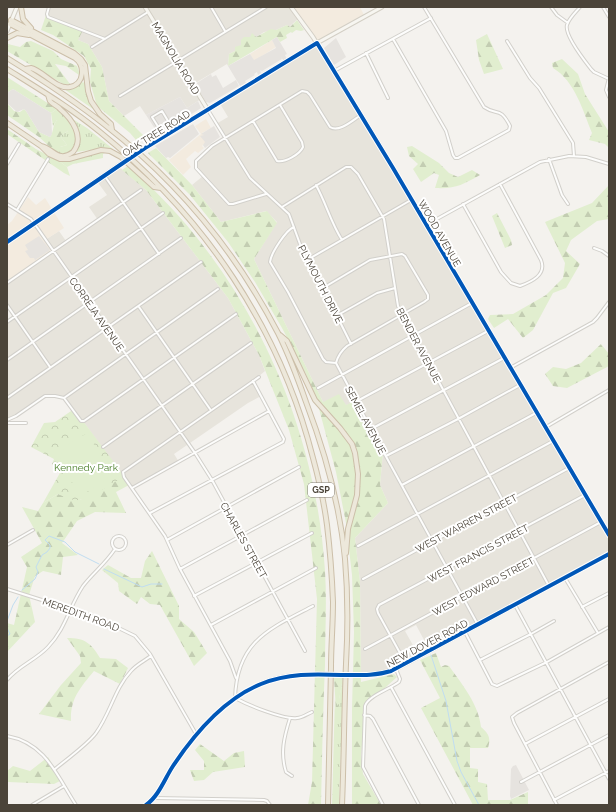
<svg xmlns="http://www.w3.org/2000/svg" width="616" height="812" font-family="Raleway,sans-serif">
	<style>
		.residential { fill: #e7e4dc }
		.commercial { fill: #f3ebdf }
		.grass { fill: url(#grass-tufts) }
		.forest { fill: url(#forest-firs) }
		.park { fill: url(#park-crowns) }
		.pitch { fill: #e1eecf }
		.parking { fill: #e6e3df }
		.lines { fill: none; stroke-linecap: round; stroke-linejoin: round }
		.stream { stroke: #c0ddf1; stroke-width: 1 }
		.street-casing { stroke: #d2d0cb; stroke-width: 4 }
		.secondary-casing { stroke: #d3cfc5; stroke-width: 5 }
		.highway-casing { stroke: #ccbfa9; stroke-width: 6 }
		.street { stroke: #fdfdfc; stroke-width: 2 }
		.secondary { stroke: #f7f6f1; stroke-width: 3 }
		.highway { stroke: #ede8db; stroke-width: 4 }
		.rail-casing { stroke: #dbdbda; stroke-width: 2.5 }
		.rail { stroke: #fff; stroke-width: 1; stroke-dasharray: 3; stroke-linecap: butt }
		.secondary-bridge-casing { stroke: #d3cfc5; stroke-width: 5; stroke-linecap: butt }
		.secondary-bridge { stroke: #f7f6f1; stroke-width: 3 }
		.cycleway-casing { stroke: #fff; stroke-width: 6 }
		.cycleway { stroke: #0057b8; stroke-width: 4 }
		.labels { text-anchor: middle; stroke-width: 4; stroke-linejoin: round; paint-order: stroke }
		.shield { fill: #fff; stroke: #817c74; stroke-width: 1 }
		.shield-label { font-size: 9px; font-weight: bold; fill: #4b4439 }
		.street-label { font-size: 10px; fill: #4b4439; stroke: #fff }
		.park-label { font-size: 10px; fill: #4a7f2a; stroke: #fff }
	</style>
	<defs>
		<pattern id="grass-tufts" width="24" height="20" patternUnits="userSpaceOnUse"><rect width="24" height="20" fill="#e1eecf"/><path d="M3 7l-1-3M5 7V3M7 7l1-3M15 17l-1-3M17 17v-4M19 17l1-3" fill="none" stroke="#c3cdb2"/></pattern>
		<pattern id="forest-firs" width="22" height="20" patternUnits="userSpaceOnUse"><rect width="22" height="20" fill="#e1eecf"/><path d="M5 1l3.5 6h-7zM16 11l3.5 6h-7z" fill="#c3cdb2"/></pattern>
		<pattern id="park-crowns" width="20" height="18" patternUnits="userSpaceOnUse"><rect width="20" height="18" fill="#e1eecf"/><path d="M2 6a3 3 0 1 1 6 0M12 15a3 3 0 1 1 6 0" fill="none" stroke="#c3cdb2"/></pattern>
	</defs>
	<rect width="100%" height="100%" fill="#f4f2ee"/>
	<path class="residential" d="M49,7H291L299,18L289,27L287,25L276,30L264,32L256,37H250L235,51L229,54L228,66L227,64L192,85L201,99L187,108L180,97L146,115L140,106L124,116L109,101L102,67L88,44L78,40L46,15Z
		M317,43L609,535V554L430,651L416,625L405,631L419,656L391,671L361,675L360,582L355,538L388,503L380,485L383,452L356,401L347,405L323,402L254,259L277,222L266,211L221,222L192,185L203,176L196,168V161L207,149L225,138L216,124L228,117L219,102Z
		M118,166L146,190L228,298L259,355L265,371L253,381L261,396L248,403L174,454L179,462L132,488L74,409L64,398L47,396L16,416L7,420V322L15,316L7,305V283L45,240L59,231L66,241L98,220L89,207L107,195L96,180Z"/>
	<path class="commercial" d="M291,7H360L365,17L317,43Z
		M272,40L276,47L254,61L250,54Z
		M206,119L211,128L202,133L205,136L206,142L202,146L204,148L198,153L195,151L186,159L191,167L183,175L169,160L201,134L195,126Z
		M28,197L36,205L45,198L64,228L45,240L53,251L7,283V225L12,221Z"/>
	<path class="grass" d="M81,82L86,83L88,98L93,109L64,89L74,88Z
		M57,109C68,117 81,133 74,147C71,153 66,154 60,154V147L67,145L60,136L68,131L57,120L53,126L51,113Z
		M71,118L87,128L113,149L103,148L77,152C80,135 81,133 71,118Z
		M99,152H107L103,154V158L73,164L67,167L59,161H70Z
		M343,678L339,805H332L335,697L336,710L338,699H339Z"/>
	<path class="forest" d="M46,15L83,30L78,40L88,44L102,67L109,101L147,139L136,140L130,133L97,106L90,82L91,69L84,56L53,35L41,30Z
		M297,20L304,30L301,31L296,30L292,33L291,32L286,35L287,38L280,42L277,37L228,66L229,54L235,51V47L241,45V40L244,37H250L252,33L256,37L271,29L276,30L287,25L290,27Z
		M487,34L503,69L484,74L479,60L476,40Z
		M31,41L53,51L61,59L77,66L79,72V75L66,66L55,64L70,84L65,85L7,51L8,44L20,47L26,42Z
		M562,59L578,74L585,94L609,132V148L605,144L589,140L592,133C583,111 575,81 553,68L552,63Z
		M7,77L57,109L51,113L13,89L7,93Z
		M7,103L14,111L20,112L24,109L26,111L39,132L50,137C54,132 52,126 57,120L64,122L68,131L60,136L67,145L60,147V154L51,148L39,137L7,115Z
		M7,129L36,149L59,161L67,167L70,176L64,173L7,134Z
		M412,146L439,163L449,173L458,177L472,170L480,175C462,185 456,189 435,188L439,175L434,173L421,182L413,169L418,164L409,156L407,147Z
		M156,148L192,185L221,222L267,211L277,223L254,259L323,402L339,394L346,405L355,401L383,452L380,485L388,503L355,538L360,582L361,682L394,674L397,677L366,705L361,755L363,774L381,805H352V708L354,632L352,575L346,523L336,472L315,394L305,372L282,328L255,282L228,242L190,195L148,153Z
		M129,165C151,187 174,209 194,234C271,329 317,448 325,571C327,602 325,634 325,665C323,712 322,758 321,805H308L312,782L317,599L304,484L289,430L259,355L228,298L146,190L122,170Z
		M609,185V219L597,221L571,240L566,251L580,264L566,288L553,293L533,330L523,338L508,319L494,328L488,319L490,315L513,314L546,295L563,278L565,263L545,222L592,203Z
		M497,213L511,240L512,245L505,248L492,216Z
		M601,344L609,354V366L567,388L553,386L545,374L553,367L566,369L581,363Z
		M119,469L129,485L116,492L126,513L95,512L77,521L62,543L78,555L63,557L61,575L43,571L35,576L29,595L35,622L7,652V623L14,625L27,567L21,557L42,543L22,507L38,511L43,503L58,494L80,500L105,487L120,478Z
		M152,551L179,606V619L194,632L207,653L194,666L160,605L150,604L141,597L137,604L119,591L118,583L102,570L108,565L131,578H141L145,561Z
		M67,638C85,638 91,643 100,658L116,659L128,668L120,684L94,671C80,688 70,699 71,721L39,714L61,685L81,663L80,656Z
		M436,653L441,667L445,665L449,666C462,684 479,705 481,727C489,734 491,738 488,748H470V768L478,769V782L487,784L488,800H510L528,792V805H473L421,708L440,698L420,660Z
		M334,678H343L339,700H338V711L336,710Z
		M200,744L224,761L234,753L244,751L245,767L213,772L204,780L194,781L190,770H204V761L195,750Z
		M48,757L62,780L54,784L8,782L7,783V771L13,766L30,771Z"/>
	<path class="park" d="M74,409L119,469L121,478C113,483 87,500 79,500C72,501 64,497 58,494L43,503L61,471L52,464L54,459L31,447L44,423L55,422Z"/>
	<path class="pitch" d="M87,433L104,461L111,466L107,480L83,494H80C74,484 56,462 62,452C67,443 79,438 87,433Z"/>
	<path class="parking" d="M277,37L287,54L285,55L287,59L284,61L281,57L282,59L262,71L260,70L261,73L258,75L257,72L254,74L255,75L245,81L246,83L240,86L228,66L250,54L254,60L276,48L272,40Z
		M336,38L346,57L334,65L324,48Z
		M211,74L212,77L216,75L223,88L236,80L239,86L210,103L206,102L195,84Z
		M13,89L51,113L52,134L50,137L39,132L26,111L24,109L17,112L7,103V93Z
		M180,97L187,108L198,101L201,108L184,119L181,118L179,120L181,123L177,125V123L174,122L175,125L159,135L146,115Z
		M193,124L199,134L170,158L168,157L166,158L155,146Z
		M214,126L220,137L205,148L203,145L205,142L200,136L204,135L201,134Z
		M39,236L50,250L35,260L34,258H30L25,251L28,250L25,245Z
		M516,765L529,790L511,799L510,796L511,769L513,766Z"/>
	<g class="lines">
		<path class="stream" d="M104,569L142,587L151,584H162
			M22,590L35,579L38,572L36,567L42,555L47,552L50,548V545L45,540L49,536L65,542L75,552L99,564
			M7,621L13,605L18,597
			M7,628L10,634L7,636
			M431,655L446,701L457,761L461,772L479,805"/>
		<g class="street-casing">
			<path id="street" d="M49,7L47,14L48,17L105,39
				M211,7L225,31
				M551,7L557,15L568,23
				M580,7C576,12 569,18 567,25C564,35 584,60 591,69L594,72L609,79
				M603,7L609,17
				M393,39L446,131L453,155L455,158H458L509,130L510,126C500,106 497,116 484,107L424,7
				M507,41L530,78L539,88L573,143L574,156
				M92,47L148,12
				M366,53L388,98
				M334,71L431,18
				M609,78L606,90L609,97
				M120,96L266,7
				M208,110L250,178L289,214L304,255L323,288L351,344
				M253,121L277,161C285,163 300,154 303,147L302,142L280,105
				M164,136L152,117L162,111L174,131
				M549,159L562,195L568,204
				M7,164L19,144
				M104,175L159,254
				M316,185C326,203 331,223 342,240
				M266,194L233,204H229L196,168V161L212,146L302,91L307,92L310,95L330,127C339,133 353,120 361,115
				M7,204L31,219L34,223L195,453L212,480L305,651
				M463,204L501,272L511,283L520,286C531,282 547,275 541,260L500,184
				M282,207L346,167H351L358,174L384,219L398,306L549,586
				M17,210L48,159
				M426,225L540,162L569,156L586,157L609,164
				M294,227C286,230 271,253 270,262L288,292L323,359L326,362L336,363
				M594,248L602,251L609,256
				M307,260L411,200
				M7,283L141,190
				M323,288L370,260L402,254L405,256L428,295V299L424,302L347,346C341,351 338,355 336,363
				M7,305L50,367
				M139,307L210,409
				M338,315L377,293L395,288
				M7,322L163,213
				M7,360L181,238
				M336,363L371,429L478,625
				M510,368L593,322L597,318L609,302
				M318,388L472,303
				M7,398L201,262
				M64,398L218,289
				M357,401L488,331
				M7,420L16,416L45,396H55L64,398L81,421H84L236,314
				M7,423H26
				M546,427L609,390
				M371,429L504,358
				M103,447L251,343
				M386,456L458,419L520,385
				M402,485L536,413
				M132,488L269,411
				M150,513L283,442L284,439L253,381
				M112 543a7 7 0 1 1 14 0a7 7 0 1 1-14 0Z
				M167,540L299,467
				M7,545L33,530
				M358,546L553,441
				M180,569L307,500
				M565,578L598,633
				M363,579L569,468
				M7,589L83,613L100,619L135,636L150,654L196,734
				M194,596L312,533
				M515,605L609,779
				M582,607L609,593
				M211,625L316,568
				M465,632L492,684L497,686L547,662L609,627
				M365,649L601,522
				M480,660L531,634L554,621
				M406,664L378,613L377,609L379,605L585,495
				M236,678L230,661L180,569L165,536L124,477L123,472L259,377
				M7,680C18,666 36,660 48,647C66,628 69,607 83,586C93,573 106,563 115,549
				M391,687L455,805
				M312,712C307,714 302,718 297,718C284,720 248,705 235,698C237,641 269,629 313,606
				M364,715L370,716L373,719L419,805
				M290,718C284,737 280,753 286,772L292,776
				M7,736C46,743 57,776 76,805
				M525,744L609,699
				M55,769C66,760 88,744 96,733C110,714 115,688 131,671C136,665 144,661 151,656
				M521,782L609,735
				M154,798L264,800L267,801L270,805
				M554,800L609,771
				M32,805L64,786
				M383,805L363,767L365,706C368,696 390,689 399,682L400,679L396,669
				M557,805L514,723L512,717L517,713L609,662"/>
		</g>
		<g class="secondary-casing">
			<path id="secondary" d="M145,7L208,110
				M291,7L313,37L377,141L609,535
				M7,31L17,7
				M145,148L317,43L382,7
				M7,242L119,165
				M354,675L378,674L396,669L609,554
				M146,805C160,796 166,776 175,763C200,725 237,686 283,677C295,675 307,675 320,674"/>
		</g>
		<g class="highway-casing">
			<path id="highway" d="M21,7L23,19L31,28
				M11,20L74,53L81,59L85,65L88,91L91,101L100,114L111,124L112,130
				M10,24L75,58C85,65 85,84 70,87C57,90 43,71 31,68C29,68 27,69 25,69
				M7,38L17,33L29,35
				M7,58C41,79 74,100 105,125C177,181 236,252 278,333C289,355 298,379 306,402C325,452 340,506 345,559C348,594 348,629 346,664C344,711 344,758 342,805
				M7,69C39,89 71,108 100,132C204,216 280,328 313,458C319,480 324,502 327,525C330,550 332,577 333,602C333,624 331,646 331,667C330,713 329,759 328,805
				M7,123L41,146L49,154L60,159H69L101,150L110,151L121,157L154,187L161,188
				M41,146C54,149 58,163 73,152C85,137 72,119 60,109C58,106 52,104 50,101C49,99 49,97 48,95
				M280,335L287,341L315,400L340,428L352,444L355,453L358,474L357,495L348,529L346,553"/>
		</g>
		<use href="#street" class="street"/>
		<use href="#secondary" class="secondary"/>
		<use href="#highway" class="highway"/>
		<g class="rail-casing">
			<path id="rail" d="M7,9L8,7"/>
		</g>
		<use href="#rail" class="rail"/>
		<g class="secondary-bridge-casing">
			<path id="secondary-bridge" d="M119,165L145,148
				M320,674L354,675"/>
		</g>
		<use href="#secondary-bridge" class="secondary-bridge"/>
		<g class="cycleway-casing">
			<path id="cycleway" d="M7,242L145,148L317,43L393,168L609,535
				M146,805C159,796 165,778 173,766C195,733 224,699 261,684C288,673 314,674 342,675C358,675 375,676 391,671L609,554"/>
		</g>
		<use href="#cycleway" class="cycleway"/>
	</g>
	<g class="labels">
		<rect class="shield" x="308" y="483" width="26" height="14" rx="3"/>
		<g class="shield-label">
			<text x="321" y="493">GSP</text>
		</g>
		<g class="street-label">
			<text transform="translate(176 58) rotate(59)" y="4">MAGNOLIA ROAD</text>
			<text transform="translate(156 133) rotate(-32)" y="4">OAK TREE ROAD</text>
			<text transform="translate(440 233) rotate(60)" y="4">WOOD AVENUE</text>
			<text transform="translate(321 284) rotate(63)" y="4">PLYMOUTH DRIVE</text>
			<text transform="translate(97 314) rotate(55)" y="4">CORREJA AVENUE</text>
			<text transform="translate(419 345) rotate(62)" y="4">BENDER AVENUE</text>
			<text transform="translate(366 420) rotate(62)" y="4">SEMEL AVENUE</text>
			<text transform="translate(466 523) rotate(-28)" y="4">WEST WARREN STREET</text>
			<text transform="translate(244 540) rotate(61)" y="4">CHARLES STREET</text>
			<text transform="translate(478 553) rotate(-28)" y="4">WEST FRANCIS STREET</text>
			<text transform="translate(483 586) rotate(-28)" y="4">WEST EDWARD STREET</text>
			<text transform="translate(81 614) rotate(20)" y="4">MEREDITH ROAD</text>
			<text transform="translate(427 643) rotate(-28)" y="4">NEW DOVER ROAD</text>
		</g>
		<g class="park-label">
			<text x="86" y="471">Kennedy Park</text>
		</g>
	</g>
	<rect width="616" height="812" fill="none" stroke="#4b4439" stroke-width="16"/>
</svg>
